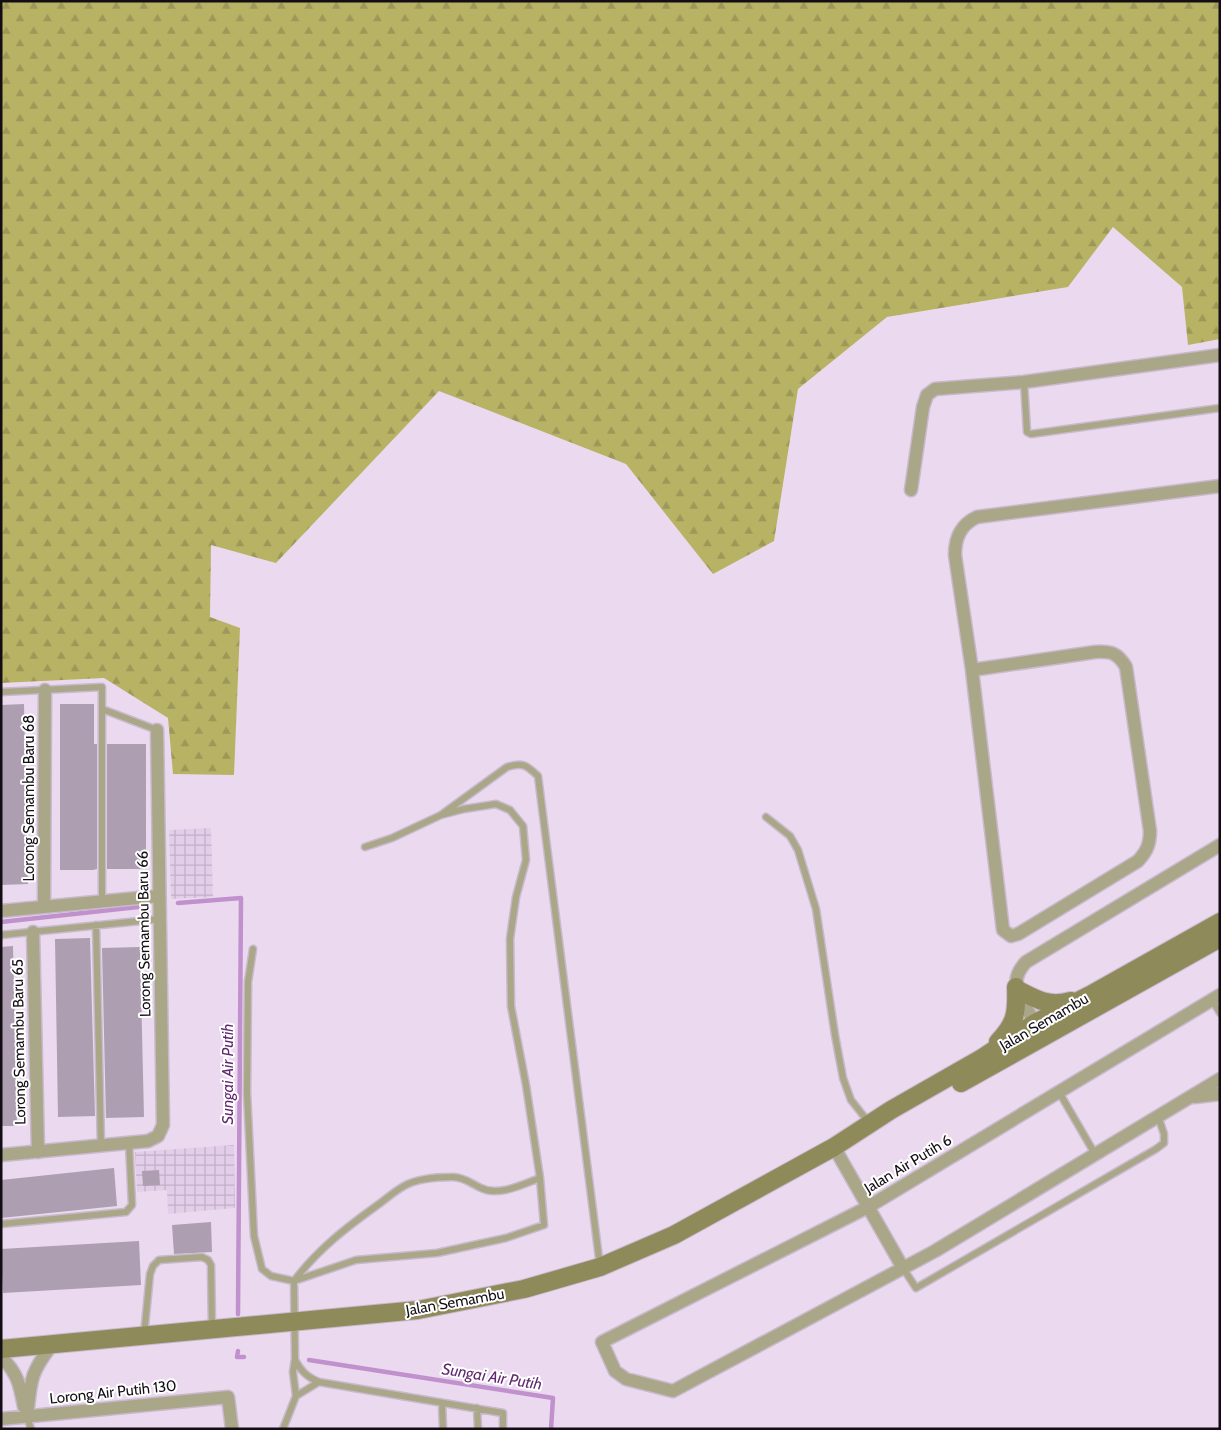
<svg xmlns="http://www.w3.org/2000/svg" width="1221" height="1430" font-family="Cabin,sans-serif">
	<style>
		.industrial { fill: url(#industrial-grid) }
		.forest { fill: url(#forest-firs) }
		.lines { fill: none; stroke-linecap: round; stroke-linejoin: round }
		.stream { stroke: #c091cc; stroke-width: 4.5 }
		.building { fill: #ad9eb2 }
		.service-casing { stroke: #c8b9cc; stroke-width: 9 }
		.minor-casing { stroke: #c8b9cc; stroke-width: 15 }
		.secondary-casing { stroke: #c8b9cc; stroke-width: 20 }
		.service { stroke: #a9a787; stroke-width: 6 }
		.minor { stroke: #a9a787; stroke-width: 12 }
		.secondary { stroke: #8e8a5a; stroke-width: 18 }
		.labels { text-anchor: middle; stroke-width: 4; stroke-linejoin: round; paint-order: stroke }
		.street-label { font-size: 15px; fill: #130d14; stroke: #fff }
		.water-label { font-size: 16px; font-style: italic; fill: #612870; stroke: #fff }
	</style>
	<defs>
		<pattern id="industrial-grid" width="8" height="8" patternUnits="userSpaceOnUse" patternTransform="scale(1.25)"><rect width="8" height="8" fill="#e3cee9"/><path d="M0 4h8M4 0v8" fill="none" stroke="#c2b0c7"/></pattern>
		<pattern id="forest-firs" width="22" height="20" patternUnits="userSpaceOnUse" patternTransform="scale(1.25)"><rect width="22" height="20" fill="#b8b265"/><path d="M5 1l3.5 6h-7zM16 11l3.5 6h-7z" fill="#9d9857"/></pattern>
	</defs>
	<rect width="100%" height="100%" fill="#ebdaef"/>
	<path class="industrial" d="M211,828L213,897L171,899L169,830Z
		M234,1145L235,1208L168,1214L167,1190L137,1192L135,1152Z"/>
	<path class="forest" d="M1,1H1220V339L1188,345L1182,287L1113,227L1068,287L887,317L798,389L774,541L713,574L626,464L439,391L276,563L211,545L210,617L240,628L234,775L173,774L168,718L104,678L1,683Z"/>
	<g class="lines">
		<path class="stream" d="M178,903L241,898L238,1314
			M1,922L147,906
			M238,1351L237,1357H244
			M309,1360L553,1398L551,1429"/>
	</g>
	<path class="building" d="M24,704L28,884L1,885V705Z
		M60,704H94V744H97V869L93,870H60Z
		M107,744H146V869H107Z
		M90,938L95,1116L58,1117L55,939Z
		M13,946L17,1126H1V947Z
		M140,947L144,1117L106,1118L102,948Z
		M114,1168L117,1206L1,1218V1180Z
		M159,1170L160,1185L143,1186L142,1171Z
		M211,1222L212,1252L174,1254L172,1225Z
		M139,1241L141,1285L3,1293L1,1249Z"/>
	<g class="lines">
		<g class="service-casing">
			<path id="service" d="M1024,382L1027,432L1031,434L1220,408
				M1,692L102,687V902
				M102,709L157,730
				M766,817L790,836L798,850L816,909L835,1035L843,1078L851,1100L870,1124
				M365,847L392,838L441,815L507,767C523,762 526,765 538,776L600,1266
				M96,925L101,1146
				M1,935L160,919
				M253,949L248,982L247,1093L254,1236L262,1269L271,1276L294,1281L356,1260L437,1253L506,1238L544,1225L540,1178L526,1085L511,1006L510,939L516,897L526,860L523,826L510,810L496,804L464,809L441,815
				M1212,1000L1220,1013
				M1059,1092L1095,1154
				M1,1224L126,1212L132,1205L129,1143
				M903,1268L916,1288L1156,1149L1164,1143V1134L1158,1116
				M144,1335L150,1274L153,1266L159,1260L202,1257L208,1260L211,1265L212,1328
				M295,1360C301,1371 307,1377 319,1382L503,1413V1429
				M296,1396L319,1382
				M442,1403L443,1429
				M477,1408L478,1429
				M27,1417L31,1429
				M283,1429L296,1396L293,1372L295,1359L294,1281C318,1249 347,1227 379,1204C387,1198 395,1191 404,1186C418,1178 437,1177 453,1177C464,1177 472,1184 481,1188C499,1197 523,1184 540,1178"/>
		</g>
		<g class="minor-casing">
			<path id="minor" d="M911,490L923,407L927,395L935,389L1024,382L1220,355
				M972,670L1095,652C1111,651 1118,653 1126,667L1150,831C1150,844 1147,851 1138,861L1018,934L1011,936L1003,930L972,670L955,555C955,538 960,525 977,517L1220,486
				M44,907L45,690
				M1,911L159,896
				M33,932L38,1152
				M1220,995L868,1207L602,1342L615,1371L626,1379L673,1391L935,1251L1220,1079
				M1035,1023C1023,1001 1005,984 1026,962L1220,845
				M1195,1097L1220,1094
				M834,1147L903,1268
				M1,1155L148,1141L158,1136L163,1125L157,730
				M1,1357C18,1373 20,1386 24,1407
				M27,1417C31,1382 29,1374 52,1345
				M1,1419L228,1397L232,1429"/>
		</g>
		<g class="secondary-casing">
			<path id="secondary" d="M1018,990C1037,1000 1049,1007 1071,1001
				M998,1042C1016,1023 1017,1013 1016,987
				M961,1083L1220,938
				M1,1349L418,1310L524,1289L600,1267L674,1235L834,1147L891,1110L982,1058L1035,1023L1090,995L1220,922"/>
		</g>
		<use href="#service" class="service"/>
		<use href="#minor" class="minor"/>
		<use href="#secondary" class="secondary"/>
	</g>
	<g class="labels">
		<g class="street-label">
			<text transform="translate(29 798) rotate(-90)" y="5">Lorong Semambu Baru 68</text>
			<text transform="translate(144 934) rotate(-91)" y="5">Lorong Semambu Baru 66</text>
			<text transform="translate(1044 1022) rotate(-30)" y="5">Jalan Semambu</text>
			<text transform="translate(19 1042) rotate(-91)" y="5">Lorong Semambu Baru 65</text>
			<text transform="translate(908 1164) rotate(-31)" y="5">Jalan Air Putih 6</text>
			<text transform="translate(455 1302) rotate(-10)" y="5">Jalan Semambu</text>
			<text transform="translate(113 1392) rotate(-6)" y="5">Lorong Air Putih 130</text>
		</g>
		<g class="water-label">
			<text transform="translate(227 1074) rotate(-90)" y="6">Sungai Air Putih</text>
			<text transform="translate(492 1376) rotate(9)" y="6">Sungai Air Putih</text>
		</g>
	</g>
	<rect width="1221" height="1430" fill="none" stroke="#130d14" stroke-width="5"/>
</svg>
